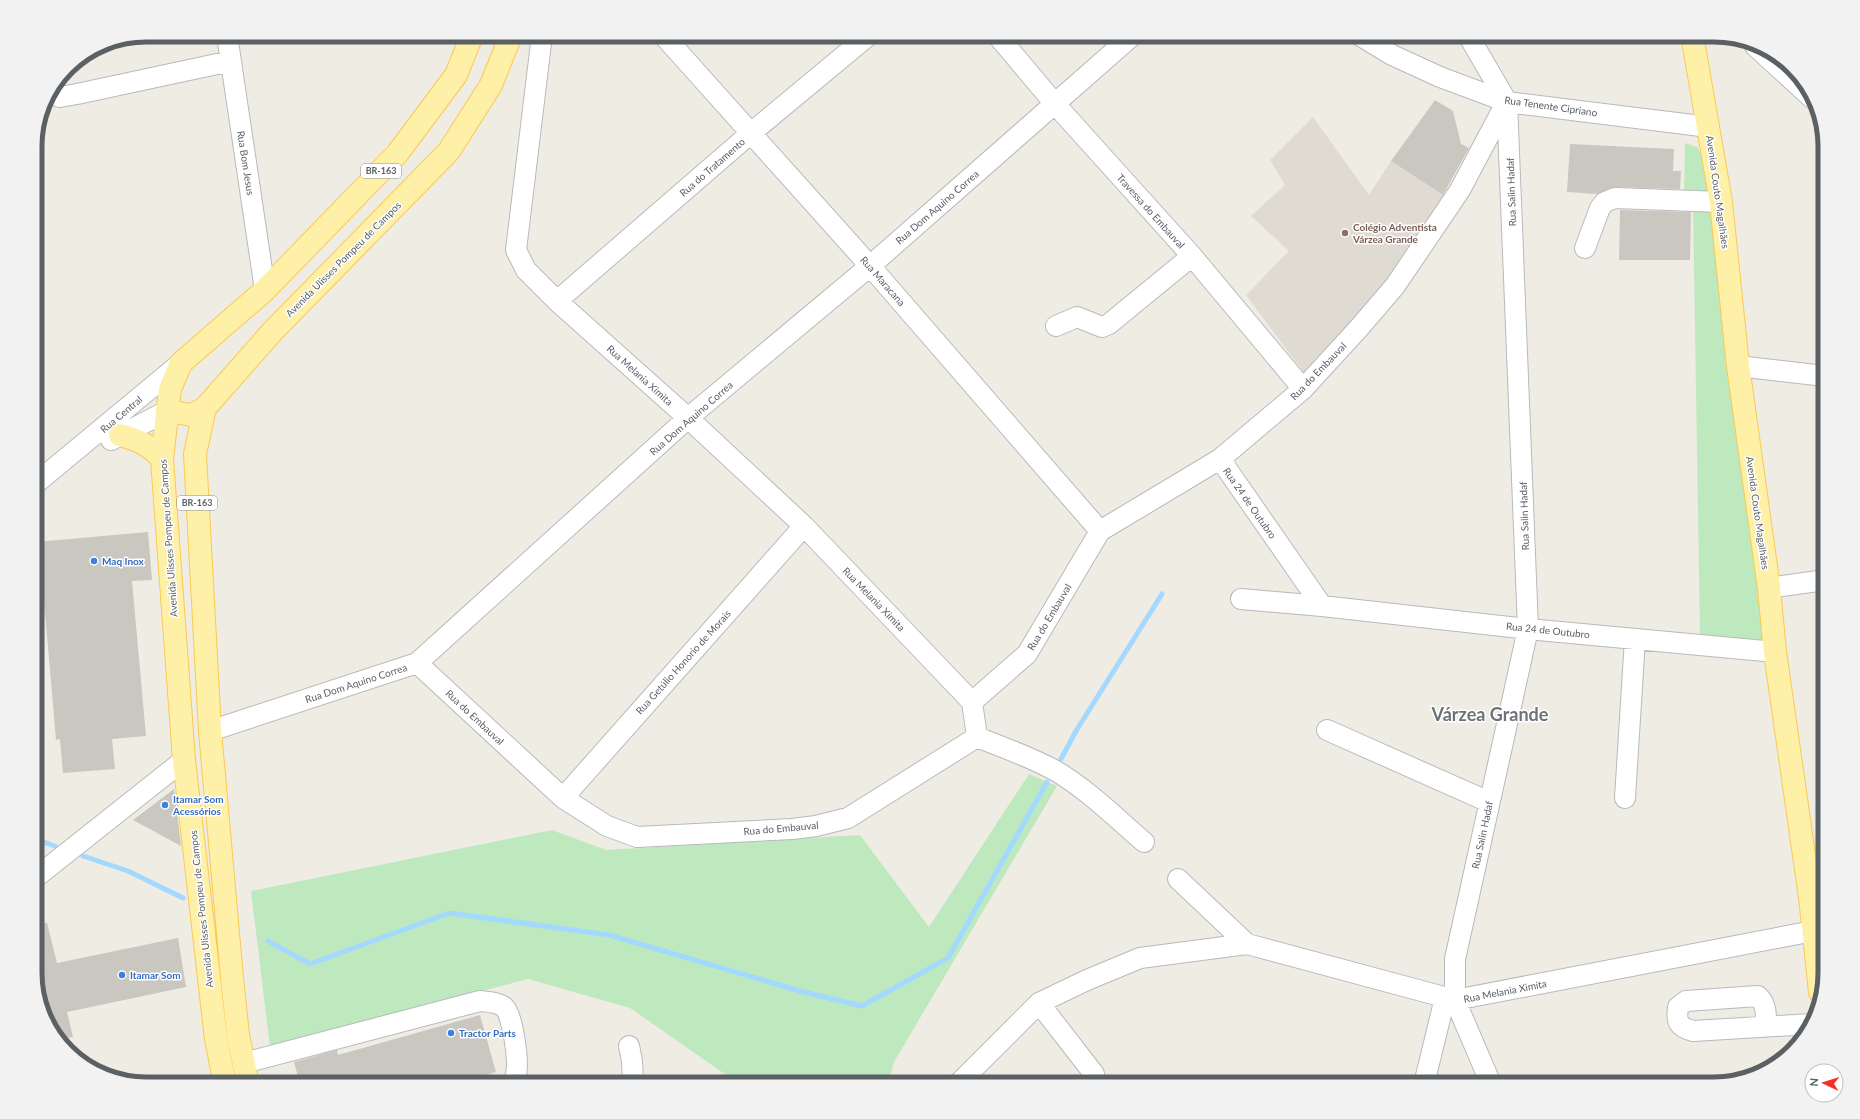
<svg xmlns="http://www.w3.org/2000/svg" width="1860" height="1119" font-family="Lato,sans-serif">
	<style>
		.education { fill: #dfdbd2 }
		.green { fill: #bee9be }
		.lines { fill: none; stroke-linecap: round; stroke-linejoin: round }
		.stream { stroke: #a3d8ff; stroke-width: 5 }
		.building { fill: #cac7c0 }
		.minor-casing { stroke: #b6babe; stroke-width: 22 }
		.major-casing { stroke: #fcc950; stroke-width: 24 }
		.minor { stroke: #fff; stroke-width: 20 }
		.major { stroke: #fff0a8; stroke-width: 22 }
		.education-dot { fill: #8d6e63; stroke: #fff; stroke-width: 1.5 }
		.shop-dot { fill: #3f7fe0; stroke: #fff; stroke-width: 1.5 }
		.labels { text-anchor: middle; stroke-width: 3; stroke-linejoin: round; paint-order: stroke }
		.shield { fill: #fff; stroke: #8c9093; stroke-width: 1 }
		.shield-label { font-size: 9px; font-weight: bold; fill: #5b6065 }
		.street-label { font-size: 10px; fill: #5b6065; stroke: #fff }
		.education-label { font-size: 10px; font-weight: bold; fill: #785e54; stroke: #fff; text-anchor: start }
		.shop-label { font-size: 10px; font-weight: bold; fill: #366cbe; stroke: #fff; text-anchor: start }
		.town-label { font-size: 18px; font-weight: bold; fill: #6c7277; stroke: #fff }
		.rim { fill: none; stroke: #5b6065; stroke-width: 5 }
	</style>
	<rect width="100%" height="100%" fill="#efece3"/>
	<path class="education" d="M1313,117L1369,195L1391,161L1444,196L1386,282L1347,333L1304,373L1246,295L1289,251L1251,216L1285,185L1270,160Z"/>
	<path class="green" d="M1685,143L1697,147L1708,165L1766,636L1762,640L1757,641L1700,636L1693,206L1684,201Z
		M1029,774L1057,786L894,1062L888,1084H739L630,1008L528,979L270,1047L251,891L552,830L606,850L860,835L929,927Z"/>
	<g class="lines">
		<path class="stream" d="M1061,759L1076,731L1162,594
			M35,839L55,846
			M83,856L128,871L183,898
			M268,941L310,964L449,913L609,935L800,991L862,1006L948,958L1047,782"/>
	</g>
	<path class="building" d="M1435,100L1453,111L1461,144L1469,148L1443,195L1391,161Z
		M1570,144L1674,149L1673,171H1681L1680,189L1615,187L1597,194L1567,192Z
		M1620,210L1691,212L1690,260H1619Z
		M148,532L152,580L132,581L146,736L112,739L115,769L63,773L60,739L56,740L43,589L40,590L36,542Z
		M174,789L181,846L133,820Z
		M47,923L57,963L178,938L186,987L67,1012L73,1037L60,1039L50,1029L35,980V925Z
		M480,1015L496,1072L454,1084H300L294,1062L337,1050L338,1055Z"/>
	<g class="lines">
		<g class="minor-casing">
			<path id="minor" d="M227,35L265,290
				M542,35L516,250L526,270L557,301L688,418L804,526L972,702
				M663,35L870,266L1100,531
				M997,35L1055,104L1192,256L1303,389
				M1359,35L1392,55L1440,77L1507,102L1709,127
				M1468,35L1507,102L1528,629L1455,959V1000L1491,1084
				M1755,46L1813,99
				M49,93L60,97L77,94L231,61
				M1585,248L1600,208L1605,202L1615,198L1721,202
				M557,301L751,133L869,35
				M1056,326L1077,317L1102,327L1109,324L1192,256
				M1738,366L1825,376
				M111,440L167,411
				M1220,459L1322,606
				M35,484L181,363
				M1769,588L1825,580
				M1241,599L1322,606L1528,629L1775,652
				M417,663L563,798L607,826L637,837L792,829L816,826L848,818L977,737L972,702
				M972,702L1027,654L1100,531L1220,459L1303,389L1359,328L1395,286L1460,190L1506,103
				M1327,730L1489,802
				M210,731L417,663L688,418L870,266L1133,35
				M977,737C1004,748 1031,757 1056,771C1088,790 1116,818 1144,842
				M563,798L804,526
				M1625,798L1635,639
				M35,878L184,760
				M1178,879L1247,944L1455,1000L1813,931
				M1810,897L1825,895
				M1039,1003L1094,1074
				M1766,1027C1766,1015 1767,1005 1758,996L1686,1001L1678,1007C1676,1022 1678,1027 1693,1031L1811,1024
				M629,1046L632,1061L633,1082L631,1084
				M244,1063L480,1001C489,1002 497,1002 504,1007C513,1015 519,1062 516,1074C516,1077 513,1082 510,1084
				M958,1084L1039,1003L1087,980L1140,958L1247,944
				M1424,1084L1445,998"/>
		</g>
		<g class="major-casing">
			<path id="major" d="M1692,35L1721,202L1738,366L1769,588L1775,652L1810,897L1820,992
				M167,411L192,415L205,408
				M120,435C138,440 150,445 162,459
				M225,1084L216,1039L184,760L162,459L170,389L181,363L265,290L397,154L456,75L472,35
				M248,1084L238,1035L232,978L210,731L195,454L205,408L271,333L449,151L491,85L511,35"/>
		</g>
		<use href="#minor" class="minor"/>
		<use href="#major" class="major"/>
	</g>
	<circle class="education-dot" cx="1345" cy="233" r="4"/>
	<g class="shop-dot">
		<circle cx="94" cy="561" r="4"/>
		<circle cx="165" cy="805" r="4"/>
		<circle cx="122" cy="975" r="4"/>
		<circle cx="451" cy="1033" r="4"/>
	</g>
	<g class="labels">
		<g class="shield">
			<rect x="361" y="164" width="40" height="14" rx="3"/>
			<rect x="177" y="496" width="40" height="14" rx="3"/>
		</g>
		<g class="shield-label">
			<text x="381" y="174">BR-163</text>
			<text x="197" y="506">BR-163</text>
		</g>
		<g class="street-label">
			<text transform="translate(1551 106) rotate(8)" y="4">Rua Tenente Cipriano</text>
			<text transform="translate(246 163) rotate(81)" y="4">Rua Bom Jesus</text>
			<text transform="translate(712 167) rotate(-41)" y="4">Rua do Tratamento</text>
			<text transform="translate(1511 192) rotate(-92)" y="4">Rua Salin Hadaf</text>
			<text transform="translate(1718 192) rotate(82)" y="4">Avenida Couto Magalhães</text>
			<text transform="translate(937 207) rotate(-41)" y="4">Rua Dom Aquino Correa</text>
			<text transform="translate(1151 211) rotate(48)" y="4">Travessa do Embauval</text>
			<text transform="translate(343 259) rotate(-45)" y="4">Avenida Ulisses Pompeu de Campos</text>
			<text transform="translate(883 281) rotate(49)" y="4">Rua Maracana</text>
			<text transform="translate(1318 371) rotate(-46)" y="4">Rua do Embauval</text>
			<text transform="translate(640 375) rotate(42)" y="4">Rua Melania Ximita</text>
			<text transform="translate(121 414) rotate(-40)" y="4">Rua Central</text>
			<text transform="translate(691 418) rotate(-41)" y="4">Rua Dom Aquino Correa</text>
			<text transform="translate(1250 503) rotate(55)" y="4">Rua 24 de Outubro</text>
			<text transform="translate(1758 513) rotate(82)" y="4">Avenida Couto Magalhães</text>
			<text transform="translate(1524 516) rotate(-92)" y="4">Rua Salin Hadaf</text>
			<text transform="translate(168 538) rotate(-94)" y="4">Avenida Ulisses Pompeu de Campos</text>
			<text transform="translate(874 599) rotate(46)" y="4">Rua Melania Ximita</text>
			<text transform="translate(1049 617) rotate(-59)" y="4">Rua do Embauval</text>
			<text transform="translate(1548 630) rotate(6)" y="4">Rua 24 de Outubro</text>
			<text transform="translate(683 662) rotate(-48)" y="4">Rua Getúlio Honorio de Morais</text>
			<text transform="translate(356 683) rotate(-18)" y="4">Rua Dom Aquino Correa</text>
			<text transform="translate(475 717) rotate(43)" y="4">Rua do Embauval</text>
			<text transform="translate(781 828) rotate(-5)" y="4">Rua do Embauval</text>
			<text transform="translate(1482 835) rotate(-78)" y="4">Rua Salin Hadaf</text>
			<text transform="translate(201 909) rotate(-96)" y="4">Avenida Ulisses Pompeu de Campos</text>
			<text transform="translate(1505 991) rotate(-11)" y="4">Rua Melania Ximita</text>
		</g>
		<g class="education-label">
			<text x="1353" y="231">Colégio Adventista<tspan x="1353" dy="12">Várzea Grande</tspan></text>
		</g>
		<g class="shop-label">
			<text x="102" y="565">Maq Inox</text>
			<text x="173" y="803">Itamar Som<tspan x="173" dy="12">Acessórios</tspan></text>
			<text x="130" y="979">Itamar Som</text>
			<text x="459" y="1037">Tractor Parts</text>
		</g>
		<g class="town-label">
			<text x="1490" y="721">Várzea Grande</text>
		</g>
	</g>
	<path d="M0 0H1860V1119H0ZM146 42H1714A104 104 0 0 1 1818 146V973A104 104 0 0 1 1714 1077H146A104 104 0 0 1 42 973V146A104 104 0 0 1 146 42Z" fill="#f2f2f3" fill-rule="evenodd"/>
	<path class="rim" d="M146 42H1714A104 104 0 0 1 1818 146V973A104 104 0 0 1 1714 1077H146A104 104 0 0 1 42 973V146A104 104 0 0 1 146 42Z"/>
	<g transform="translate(1824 1083) rotate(274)"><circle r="19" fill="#ffffff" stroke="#bdbfc1"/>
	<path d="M0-3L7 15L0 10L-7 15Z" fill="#f63023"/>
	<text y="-6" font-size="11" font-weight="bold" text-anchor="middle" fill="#5b6065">N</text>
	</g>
</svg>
